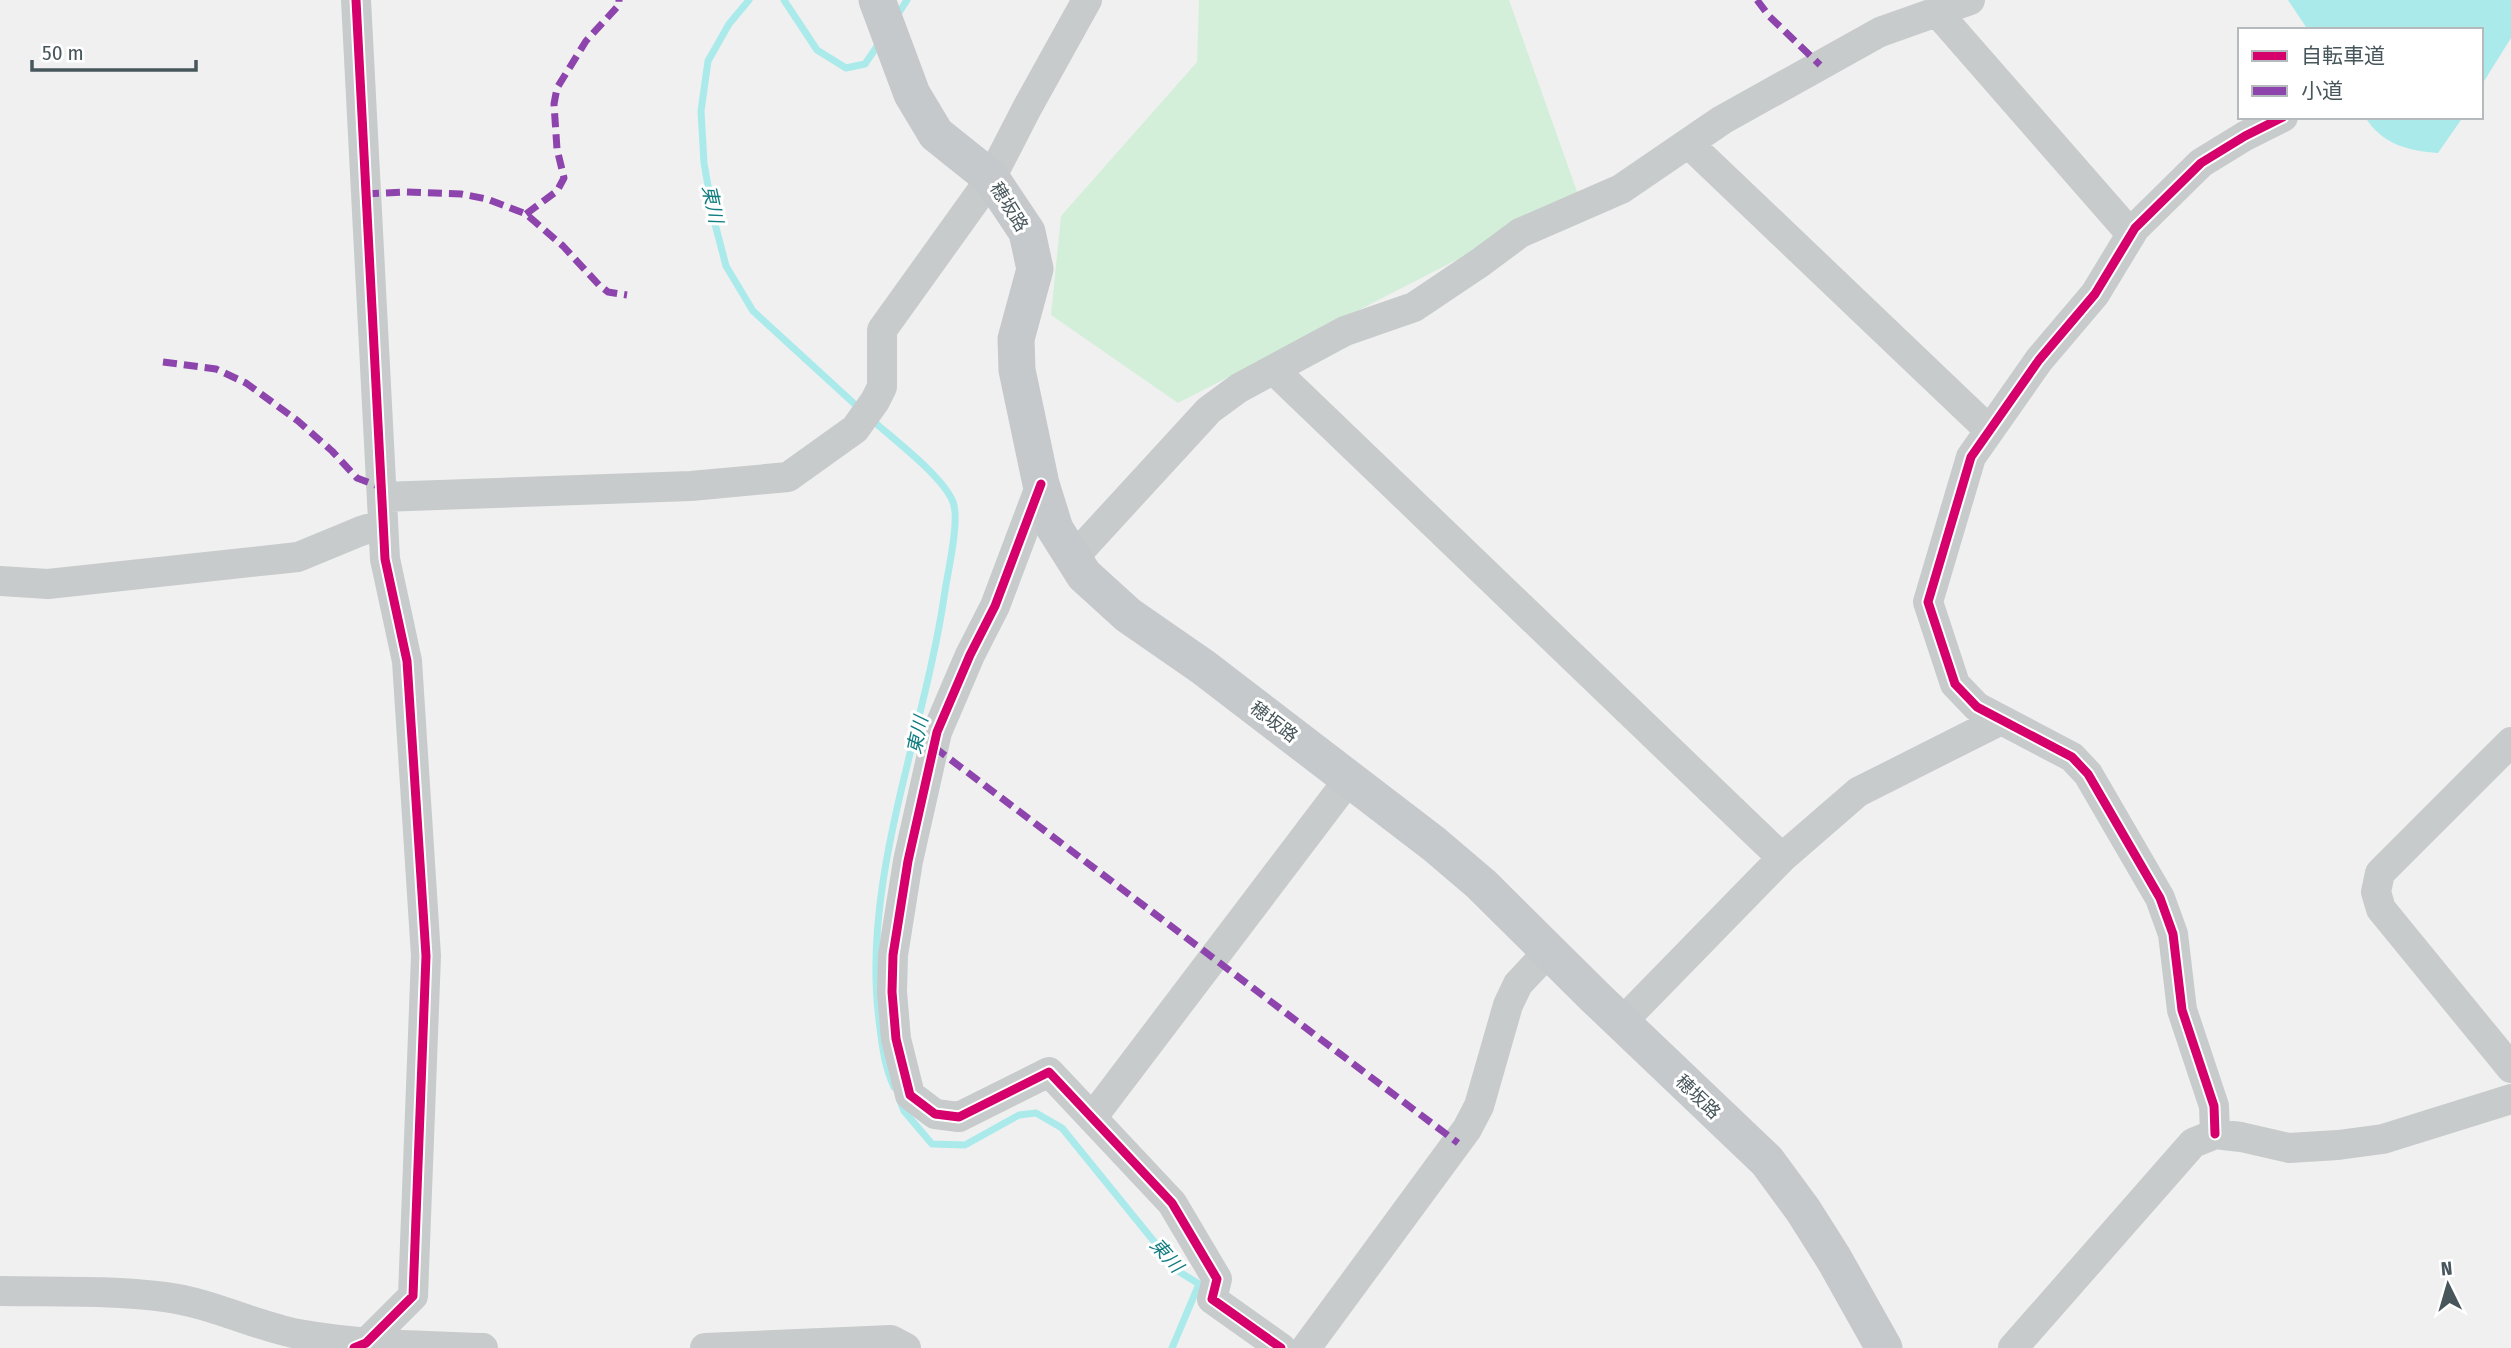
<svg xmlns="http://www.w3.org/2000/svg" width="2511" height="1348" font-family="'Fira Sans Condensed','Noto Sans JP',sans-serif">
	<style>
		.green { fill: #d4efd9 }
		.water { fill: #aaeaeb }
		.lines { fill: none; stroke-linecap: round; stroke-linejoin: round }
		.stream { stroke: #aaeaeb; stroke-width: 7 }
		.minor { stroke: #c7cbcb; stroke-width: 30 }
		.major { stroke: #c5c9cb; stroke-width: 37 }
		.quiet { stroke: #8e44ad; stroke-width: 7; stroke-dasharray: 14 7; stroke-linecap: butt }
		.cycleway-casing { stroke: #fff; stroke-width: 13 }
		.cycleway { stroke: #d6006c; stroke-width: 9 }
		.labels { text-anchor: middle; stroke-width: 6; stroke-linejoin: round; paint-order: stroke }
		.street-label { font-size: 18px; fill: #47565b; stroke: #fff }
		.water-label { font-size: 19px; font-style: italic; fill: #107e81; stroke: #fff }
	</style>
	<rect width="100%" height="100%" fill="#f0f0f0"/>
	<path class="green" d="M1199,0H1509L1579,197L1178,403L1051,315L1061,216L1197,62Z"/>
	<path class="water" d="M2288,0H2511V38L2481,86V30H2308Z
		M2365,117H2463L2438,153C2408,151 2382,144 2365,117Z"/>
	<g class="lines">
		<path class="stream" d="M749,0L729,24L708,61L701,111L704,163L714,220L726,266L753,311L860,409
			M784,0L817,50L846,68L865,64L880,42
			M896,17L907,0
			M871,419C893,439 943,476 953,502C960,520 948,571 945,591C925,731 861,879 879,1020C882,1044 884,1065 894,1087
			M900,1101L904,1111L932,1144L965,1145L1019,1115L1036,1113L1062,1128L1178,1271L1199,1284L1172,1348"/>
		<path class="minor" d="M1937,12L2131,234
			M1688,143L1989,430
			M1274,370L1782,858
			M1041,484L995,606L970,655L937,732L908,861L893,955L892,992L896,1039L910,1095L935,1114L959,1117L1049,1072L1172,1203L1217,1279L1212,1299L1281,1348
			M382,497L691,486L788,477L855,429L875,401L882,387V330L991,178L1027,108L1087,0
			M1073,558L1209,410L1239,388L1345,331L1414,307L1481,262L1520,233L1621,189L1722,120L1880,32L1970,0
			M0,581L48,584L298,557L361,531L383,524
			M2511,742L2380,873L2376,892L2381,909L2511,1068
			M1621,1023L1782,858L1858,792L2001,720
			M1092,1118L1349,779
			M2215,1134L2214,1106L2182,1010L2173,934L2160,898L2088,774L2072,757L1977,707L1955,684L1928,602L1971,457L2039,360L2095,294L2135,228L2201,163L2245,136L2283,117
			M0,1291C55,1292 110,1290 165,1297C211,1303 253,1325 298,1334C359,1345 421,1346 483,1348
			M354,1348L366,1343L413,1296L426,956L407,661L385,559L356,0
			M705,1348L891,1340L906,1348
			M1306,1348L1467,1129L1479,1106L1508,1005L1518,984L1549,951
			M2013,1348L2193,1143L2215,1134L2241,1137L2289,1148L2338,1145L2383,1139L2511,1099"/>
		<path class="major" d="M877,0L912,94L936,134L991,178L1027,232L1035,269L1016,339L1017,370L1041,484L1055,529L1084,575L1128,615L1203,667L1434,844L1481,884L1596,998L1767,1161L1803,1210L1834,1259L1884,1348"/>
		<path class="quiet" d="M1757,0L1769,16L1820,65
			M365,194L406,192L461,194L487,199L526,214L563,246L599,285L608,292L627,295
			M526,214L557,191L564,178L557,149L554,104L557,88L586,41L619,5V0
			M163,362L216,369L246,383L298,421L332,451L357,478L381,487
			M934,747L1458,1143"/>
		<g class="cycleway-casing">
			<path id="cycleway" d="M1041,484L995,606L970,655L937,732L908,861L893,955L892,992L896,1039L910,1095L935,1114L959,1117L1049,1072L1172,1203L1217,1279L1212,1299L1281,1348
				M2215,1134L2214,1106L2182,1010L2173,934L2160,898L2088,774L2072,757L1977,707L1955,684L1928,602L1971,457L2039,360L2095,294L2135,228L2201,163L2245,136L2283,117
				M354,1348L366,1343L413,1296L426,956L407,661L385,559L356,0"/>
		</g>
		<use href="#cycleway" class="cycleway"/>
	</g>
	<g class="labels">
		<g class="street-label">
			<text transform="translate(1009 207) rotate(58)" y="6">穂坂路</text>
			<text transform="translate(1274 722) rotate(37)" y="6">穂坂路</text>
			<text transform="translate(1698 1097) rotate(44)" y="6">穂坂路</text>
		</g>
		<g class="water-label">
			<text transform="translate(713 204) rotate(78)" y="7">東川</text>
			<text transform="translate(917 735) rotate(-78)" y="7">東川</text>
			<text transform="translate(1167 1255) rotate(48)" y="7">東川</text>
		</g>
	</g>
	<rect x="2238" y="28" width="245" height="91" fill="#ffffff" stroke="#b5bbbd" stroke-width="2"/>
	<rect x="2252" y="51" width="35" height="10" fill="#d6006c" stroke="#b5bbbd" stroke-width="2"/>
	<text x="2301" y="63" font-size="21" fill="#47565b">自転車道</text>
	<rect x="2252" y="86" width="35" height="10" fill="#8e44ad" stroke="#b5bbbd" stroke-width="2"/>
	<text x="2301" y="98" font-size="21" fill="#47565b">小道</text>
	<g transform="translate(2448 1285) rotate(355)" stroke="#ffffff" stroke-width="5" paint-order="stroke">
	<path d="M0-5L12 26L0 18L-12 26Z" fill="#47565b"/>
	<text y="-10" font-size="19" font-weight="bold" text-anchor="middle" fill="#47565b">N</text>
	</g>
	<path d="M32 60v10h164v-10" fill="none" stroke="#47565b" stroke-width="3.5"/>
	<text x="42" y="60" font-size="21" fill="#47565b" stroke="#ffffff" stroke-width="5" paint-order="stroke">50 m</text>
</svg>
